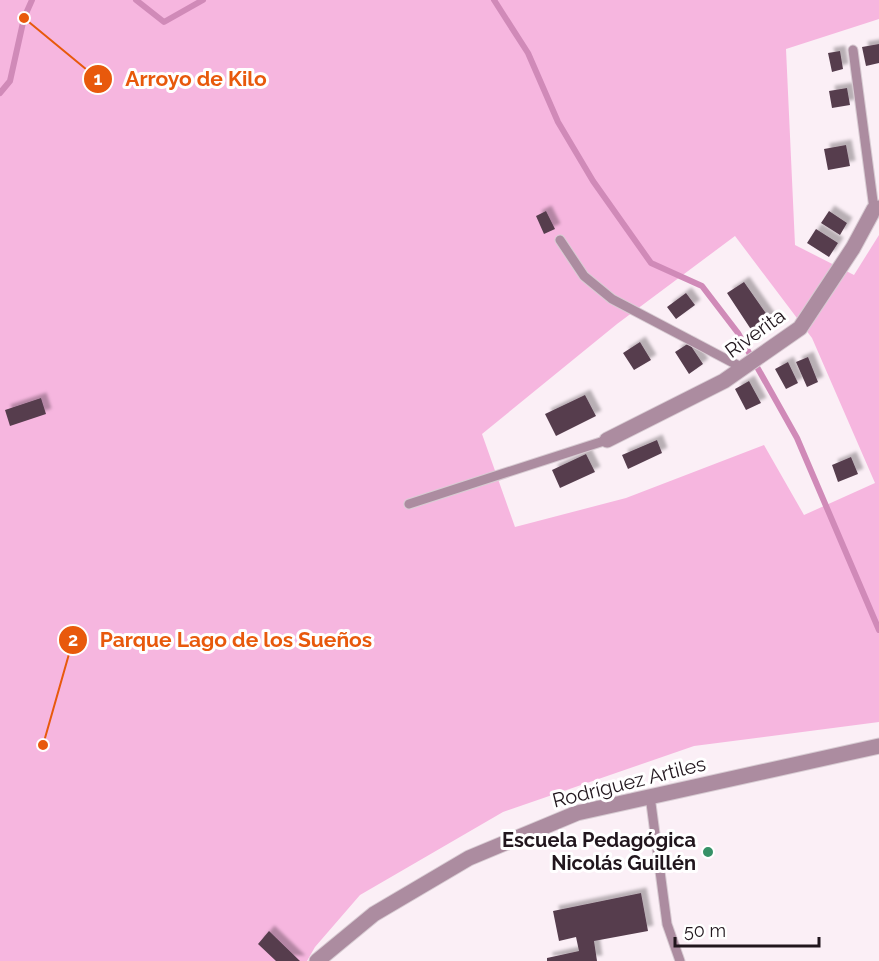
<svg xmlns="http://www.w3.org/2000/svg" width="879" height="961" font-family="Raleway,sans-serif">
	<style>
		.green { fill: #f6b6df; fill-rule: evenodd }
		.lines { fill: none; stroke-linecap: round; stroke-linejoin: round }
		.stream { stroke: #d08ab8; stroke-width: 6 }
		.building { fill: #563e4e; filter: url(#shadow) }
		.lane-casing { stroke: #d8ccd3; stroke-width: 11 }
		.street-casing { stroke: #d8ccd3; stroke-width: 17 }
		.lane { stroke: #ac8ca0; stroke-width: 9 }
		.street { stroke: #ac8ca0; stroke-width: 15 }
		.poi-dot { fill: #369167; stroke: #fff; stroke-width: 2 }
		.labels { text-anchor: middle; stroke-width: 6; stroke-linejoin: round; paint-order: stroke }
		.street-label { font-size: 20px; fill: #21161d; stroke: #fff }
		.poi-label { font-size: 20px; font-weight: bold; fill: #21161d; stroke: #fff; text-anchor: end }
		.leader { fill: none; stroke: #e8590c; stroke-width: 2 }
		.callout-dot { fill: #e8590c; stroke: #fff; stroke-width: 2 }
		.mark-label { font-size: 18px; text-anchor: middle; font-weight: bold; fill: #fff }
		.callout-label { font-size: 21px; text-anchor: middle; font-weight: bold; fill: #e8590c; stroke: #fff; stroke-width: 6; stroke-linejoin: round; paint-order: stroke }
	</style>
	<defs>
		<filter id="shadow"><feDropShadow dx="5.5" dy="-5.5" stdDeviation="1.5" flood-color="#0004"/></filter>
	</defs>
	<rect width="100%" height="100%" fill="#fbeff6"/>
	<path class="green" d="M0,0H879V19L786,49L795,245L854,275L879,235V722L694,746L503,812L360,895L315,947L307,961H0ZM735,236L812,338L875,483L804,515L764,445L626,498L515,527L482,434L617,324Z"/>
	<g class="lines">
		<path class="stream" d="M136,0L164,22L203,0
			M494,0L528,53L558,122L593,181L651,263L702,286L738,333L797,438L879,630
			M0,93L10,81L24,18L32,0"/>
	</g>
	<path class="building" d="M879,44V63L866,66L862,47Z
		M840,51L843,69L832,72L828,53Z
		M847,88L850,105L832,108L829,91Z
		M846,145L850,166L828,170L824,149Z
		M546,211L555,229L544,234L536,216Z
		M829,211L847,223L840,235L821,223Z
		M816,229L838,243L829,257L807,243Z
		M744,282L772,322L754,334L727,293Z
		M686,293L695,305L676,319L667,307Z
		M640,342L651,360L634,370L623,353Z
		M689,343L703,364L689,374L675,352Z
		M808,357L818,382L807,387L796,362Z
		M788,362L798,383L786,389L775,369Z
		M749,381L761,403L746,410L735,389Z
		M585,395L596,416L556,436L545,414Z
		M41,398L46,414L10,426L5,410Z
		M657,440L662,453L628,469L622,455Z
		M586,454L595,472L560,488L552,470Z
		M851,457L858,474L838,482L832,465Z
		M641,893L648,931L594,941L597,961H547V958L579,951L576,937L559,941L553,911Z
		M269,931L300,961H276L258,944Z"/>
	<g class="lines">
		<g class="lane-casing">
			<path id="lane" d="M853,50L874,209
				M560,240L584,276L612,299L743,368
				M409,504L607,440
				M650,796L667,924L680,961"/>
		</g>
		<g class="street-casing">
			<path id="street" d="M607,440L724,381L800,328L853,248L874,209L879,208
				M317,961L374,914L469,858L577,813L879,746"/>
		</g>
		<use href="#lane" class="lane"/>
		<use href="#street" class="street"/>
	</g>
	<circle class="poi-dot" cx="708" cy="852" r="6"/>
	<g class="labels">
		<g class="street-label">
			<text transform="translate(755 333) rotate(-36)" y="7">Riverita</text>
			<text transform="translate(629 782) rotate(-14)" y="7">Rodríguez Artiles</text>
		</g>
		<g class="poi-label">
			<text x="696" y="847">Escuela Pedagógica<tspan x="696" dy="23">Nicolás Guillén</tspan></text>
		</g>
	</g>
	<path class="leader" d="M24 18L98 79M43 745L73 640"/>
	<g class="callout-dot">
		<circle cx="24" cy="18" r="6"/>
		<circle cx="43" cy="745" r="6"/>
		<circle cx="98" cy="79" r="15"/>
		<circle cx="73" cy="640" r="15"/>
	</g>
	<g class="mark-label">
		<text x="98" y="85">1</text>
		<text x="73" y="646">2</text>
	</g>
	<g class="callout-label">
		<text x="196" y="86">Arroyo de Kilo</text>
		<text x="236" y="647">Parque Lago de los Sueños</text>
	</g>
	<path d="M675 937v9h144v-9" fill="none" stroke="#21161d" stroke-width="3"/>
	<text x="684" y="937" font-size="18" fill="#21161d" stroke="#ffffff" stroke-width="4.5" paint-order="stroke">50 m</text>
</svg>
